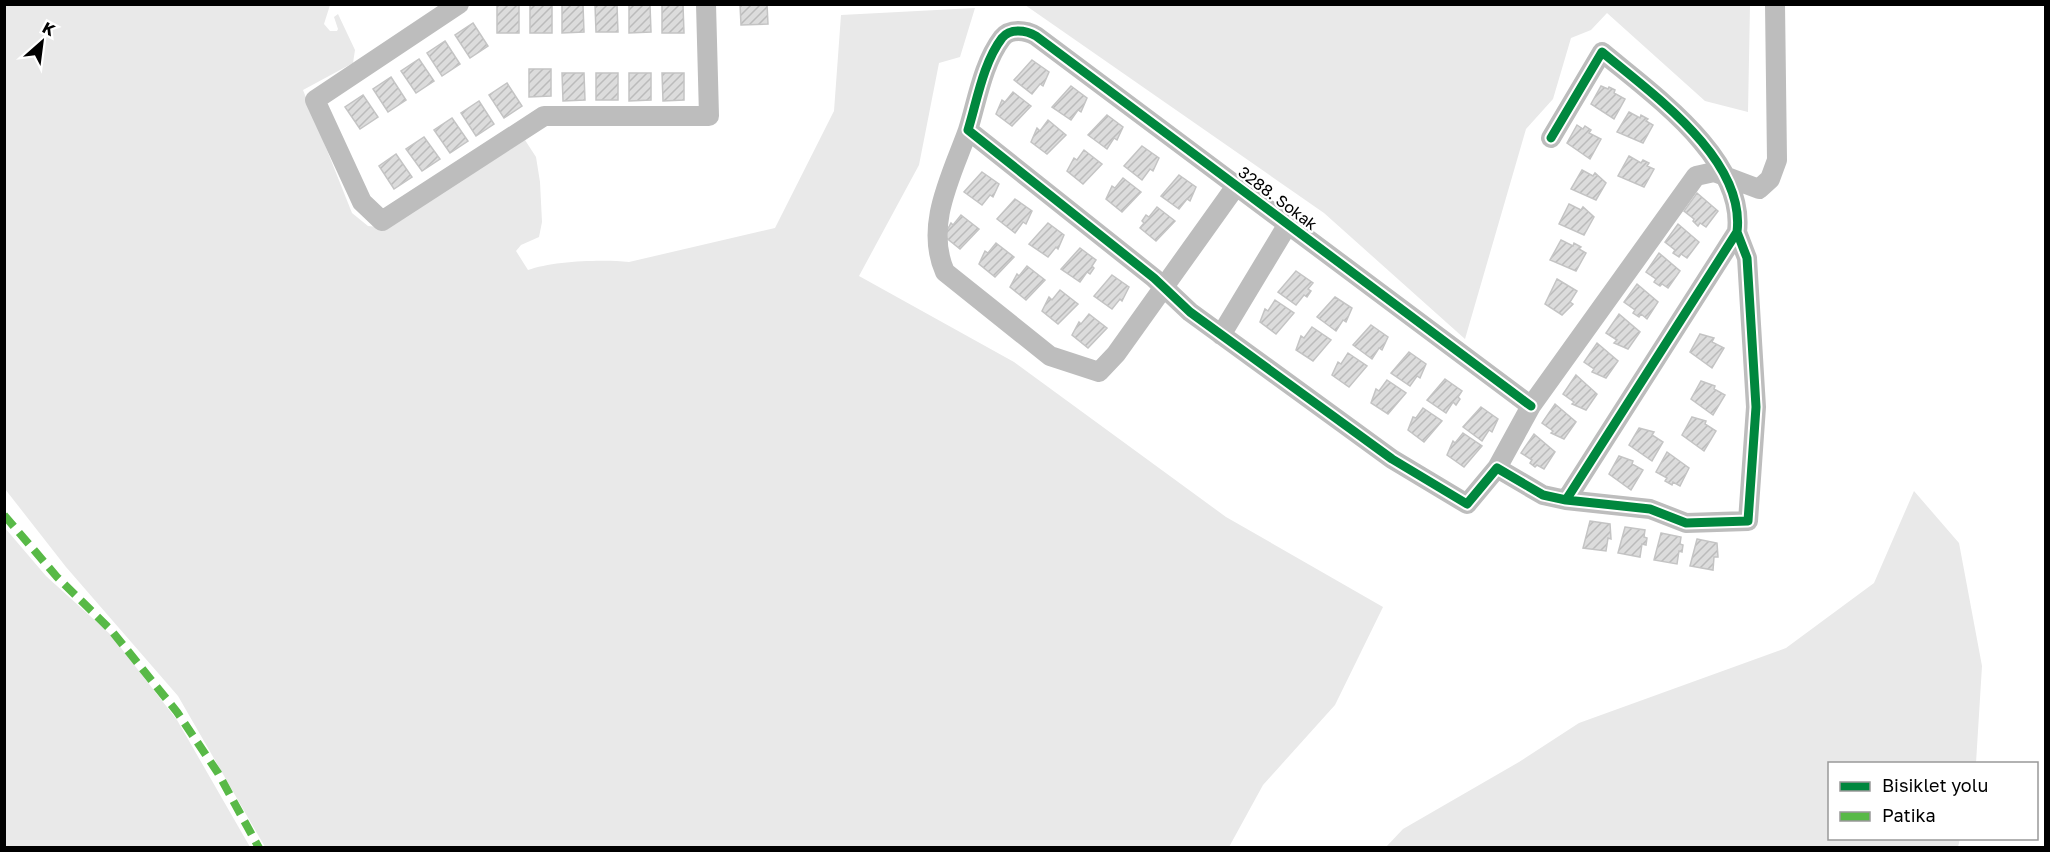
<svg xmlns="http://www.w3.org/2000/svg" width="2050" height="852" font-family="'Golos Text',sans-serif">
	<style>
		.green { fill: #e9e9e9 }
		.building { fill: url(#building-hatch); stroke: #c4c4c4; stroke-width: 1.5 }
		.lines { fill: none; stroke-linecap: round; stroke-linejoin: round }
		.minor { stroke: #bdbdbd; stroke-width: 20 }
		.quiet { stroke: #58b947; stroke-width: 8; stroke-dasharray: 15 8; stroke-linecap: butt }
		.cycleway-casing { stroke: #fff; stroke-width: 13 }
		.cycleway { stroke: #00873e; stroke-width: 9 }
		.labels { text-anchor: middle; stroke-width: 4.5; stroke-linejoin: round; paint-order: stroke }
		.street-label { font-size: 16px; fill: #000; stroke: #fff }
	</style>
	<defs>
		<pattern id="building-hatch" width="6" height="6" patternUnits="userSpaceOnUse" patternTransform="scale(1.5)"><rect width="6" height="6" fill="#dcdcdc"/><path d="M-1 1l2-2M0 6l6-6M5 7l2-2" fill="none" stroke="#bbb"/></pattern>
	</defs>
	<rect width="100%" height="100%" fill="#fff"/>
	<path class="green" d="M5,5H330L324,24L330,31H337L338,29L334,17L338,14L355,50L353,63L303,90L352,213L368,226L387,228L525,140L536,157L540,182L542,222L539,237L521,245L516,251L528,270C552,261 603,259 629,262L775,228L834,111L841,15L975,8L960,57L939,63L919,165L859,276L1014,362L1226,517L1383,607L1335,705L1263,785L1229,847H265L178,696L66,567L5,489Z
		M1025,5H1750L1748,112L1705,101L1607,13L1591,30L1571,38L1553,99L1526,129L1465,339L1324,213Z
		M1914,491L1959,543L1982,666L1976,763L1830,764V838L1960,839L1958,847H1386L1403,829L1519,762L1579,723L1786,648L1874,583Z
		M5,528L46,576L111,635L177,720L250,847H5Z"/>
	<path class="building" d="M740,4H767L768,24L741,25Z
		M497,5H519V33H497Z
		M530,5H552V33H530Z
		M562,5H583L584,32L562,33Z
		M595,5H617L618,32H596Z
		M629,5H650L651,32L629,33Z
		M662,5H683L684,33H662Z
		M473,23L488,46L470,58L455,35Z
		M445,41L460,64L442,76L427,53Z
		M419,59L434,81L416,93L401,71Z
		M1032,60L1049,72L1043,86L1040,84L1032,94L1014,80Z
		M529,69H551V96L529,97Z
		M562,73H584L585,100L563,101Z
		M596,73H618V100H596Z
		M629,73H651V100L629,101Z
		M662,73H684V100L663,101Z
		M391,77L406,100L388,112L373,89Z
		M507,83L522,106L504,118L489,95Z
		M1071,86L1087,98L1081,112L1078,110L1071,120L1052,107Z
		M1601,86L1608,89L1609,87L1615,90L1614,93L1625,99L1614,119L1591,104Z
		M1013,92L1031,106L1012,126L996,114L1002,100L1005,102Z
		M363,95L378,117L360,129L345,107Z
		M479,101L494,124L476,136L461,113Z
		M1629,112L1640,118L1641,115L1648,119L1646,121L1653,125L1643,143L1617,132Z
		M1107,115L1123,127L1117,140L1114,138L1107,149L1088,135Z
		M452,118L468,141L450,153L434,130Z
		M1048,120L1066,135L1047,154L1031,142L1037,128L1040,131Z
		M1577,125L1583,129L1585,126L1591,130L1589,133L1601,139L1590,159L1567,143Z
		M424,137L440,159L422,171L406,149Z
		M1142,146L1159,158L1153,171L1150,169L1142,180L1124,166Z
		M1084,150L1102,164L1083,184L1067,171L1074,158L1077,160Z
		M396,154L412,177L394,189L379,166Z
		M1629,156L1641,163L1643,160L1649,163L1647,166L1654,169L1644,187L1618,176Z
		M1582,170L1593,176L1595,173L1606,183L1596,200L1571,189Z
		M982,172L999,184L993,197L990,195L982,205L964,192Z
		M1179,175L1196,187L1190,201L1187,199L1179,209L1161,196Z
		M1123,178L1141,192L1122,212L1106,199L1112,186L1115,188Z
		M1697,193L1718,211L1706,227L1700,223L1698,226L1693,221L1694,219L1684,211Z
		M1015,199L1032,211L1026,224L1023,222L1015,233L997,219Z
		M1569,204L1581,210L1583,207L1594,217L1584,235L1559,224Z
		M1157,207L1175,221L1156,241L1140,228L1144,223L1142,221L1146,215L1149,217Z
		M961,215L979,229L960,249L944,236L951,223L953,225Z
		M1048,223L1064,235L1058,249L1056,247L1048,257L1029,244Z
		M1678,224L1699,242L1687,258L1681,254L1679,257L1673,253L1675,250L1665,242Z
		M1561,240L1573,246L1574,243L1581,247L1579,249L1586,253L1576,271L1550,260Z
		M996,243L1014,257L995,277L979,264L985,251L988,253Z
		M1080,248L1096,260L1092,266L1094,268L1090,274L1087,272L1080,282L1061,269Z
		M1659,253L1680,271L1668,288L1662,284L1660,286L1654,282L1656,279L1646,272Z
		M1027,266L1045,280L1026,300L1010,287L1017,274L1019,276Z
		M1296,271L1313,283L1308,289L1311,291L1307,297L1304,295L1296,305L1278,292Z
		M1112,275L1129,287L1122,301L1120,299L1112,309L1094,296Z
		M1557,279L1577,291L1570,302L1573,304L1562,315L1545,304Z
		M1637,284L1658,302L1647,319L1641,314L1639,317L1633,313L1635,310L1624,302Z
		M1060,290L1078,304L1058,324L1042,311L1049,297L1052,300Z
		M1335,297L1352,308L1346,322L1343,320L1336,331L1317,317Z
		M1275,300L1294,313L1276,334L1260,322L1265,309L1268,311Z
		M1089,314L1107,328L1088,348L1072,335L1079,322L1081,324Z
		M1619,314L1640,332L1628,349L1614,343L1617,340L1606,333Z
		M1371,325L1388,337L1382,350L1379,348L1372,359L1353,345Z
		M1312,327L1331,340L1313,361L1296,350L1301,336L1304,338Z
		M1700,334L1714,338L1712,342L1724,348L1712,368L1690,352Z
		M1597,343L1618,361L1606,378L1592,372L1594,369L1584,362Z
		M1409,352L1426,364L1420,378L1417,376L1410,386L1391,373Z
		M1348,353L1367,366L1349,387L1332,375L1338,362L1341,364Z
		M1576,375L1597,394L1586,410L1572,404L1574,402L1563,394Z
		M1445,379L1462,391L1458,397L1460,399L1456,405L1453,402L1446,413L1427,400Z
		M1387,380L1406,393L1388,414L1371,403L1376,389L1379,391Z
		M1701,381L1715,386L1714,389L1725,395L1713,415L1691,399Z
		M1555,404L1576,422L1564,439L1551,433L1553,431L1542,423Z
		M1481,407L1498,419L1492,432L1489,430L1482,441L1463,427Z
		M1423,408L1442,421L1424,442L1408,430L1413,417L1416,418Z
		M1692,417L1706,421L1705,424L1716,431L1704,451L1682,435Z
		M1639,428L1654,432L1652,435L1663,442L1652,461L1629,445Z
		M1463,433L1482,446L1464,467L1447,455L1453,441L1455,443Z
		M1534,434L1555,452L1544,469L1537,465L1535,467L1530,463L1532,460L1521,453Z
		M1667,452L1689,468L1680,486L1673,482L1672,485L1665,481L1667,478L1656,472Z
		M1619,456L1633,461L1632,464L1643,470L1631,490L1609,474Z
		M1590,521L1610,524L1611,539L1608,538L1606,551L1583,548Z
		M1625,527L1645,530L1644,537L1647,538L1646,545L1642,544L1640,557L1618,553Z
		M1661,533L1681,537L1680,544L1683,545L1682,552L1679,551L1677,564L1654,560Z
		M1697,539L1717,543L1718,557H1714L1713,570L1690,566Z"/>
	<g class="lines">
		<path class="minor" d="M459,4L315,100L362,202L382,221L544,116H709L706,4
			M968,130C952,175 924,225 945,272L1050,356L1099,372L1116,354L1236,186
			M1551,138L1602,52C1652,94 1746,159 1737,232L1566,500L1650,509L1686,523L1748,521L1756,407L1747,258L1737,232
			M1221,335L1288,224
			M1531,406L1036,36C1026,30 1010,28 1002,38C983,63 977,101 968,130L1154,278L1190,312L1392,459L1467,504L1497,468L1543,495L1566,500
			M1497,468L1531,406L1696,176L1714,172L1759,189L1770,179L1777,160L1775,4"/>
		<path class="quiet" d="M4,515L57,577L111,630L177,712L218,773L259,848"/>
		<g class="cycleway-casing">
			<path id="cycleway" d="M1551,138L1602,52C1652,94 1746,159 1737,232L1566,500L1650,509L1686,523L1748,521L1756,407L1747,258L1737,232
				M1531,406L1036,36C1026,30 1010,28 1002,38C983,63 977,101 968,130L1154,278L1190,312L1392,459L1467,504L1497,468L1543,495L1566,500"/>
		</g>
		<use href="#cycleway" class="cycleway"/>
	</g>
	<g class="labels">
		<g class="street-label">
			<text transform="translate(1278 198) rotate(37)" y="6">3288. Sokak</text>
		</g>
	</g>
	<rect width="2050" height="852" fill="none" stroke="#000000" stroke-width="12"/>
	<rect x="1828" y="762" width="210" height="78" fill="#ffffff" stroke="#999999" stroke-width="1.5"/>
	<rect x="1840" y="782" width="30" height="9" fill="#00873e" stroke="#999999" stroke-width="1.5"/>
	<text x="1882" y="792" font-size="18" fill="#000000">Bisiklet yolu</text>
	<rect x="1840" y="812" width="30" height="9" fill="#58b947" stroke="#999999" stroke-width="1.5"/>
	<text x="1882" y="822" font-size="18" fill="#000000">Patika</text>
	<g transform="translate(42 42) rotate(28)" stroke="#ffffff" stroke-width="4.5" paint-order="stroke">
	<path d="M0-4.5L10 22L0 15L-10 22Z" fill="#000000"/>
	<text y="-9" font-size="16" font-weight="bold" text-anchor="middle" fill="#000000">K</text>
	</g>
</svg>
